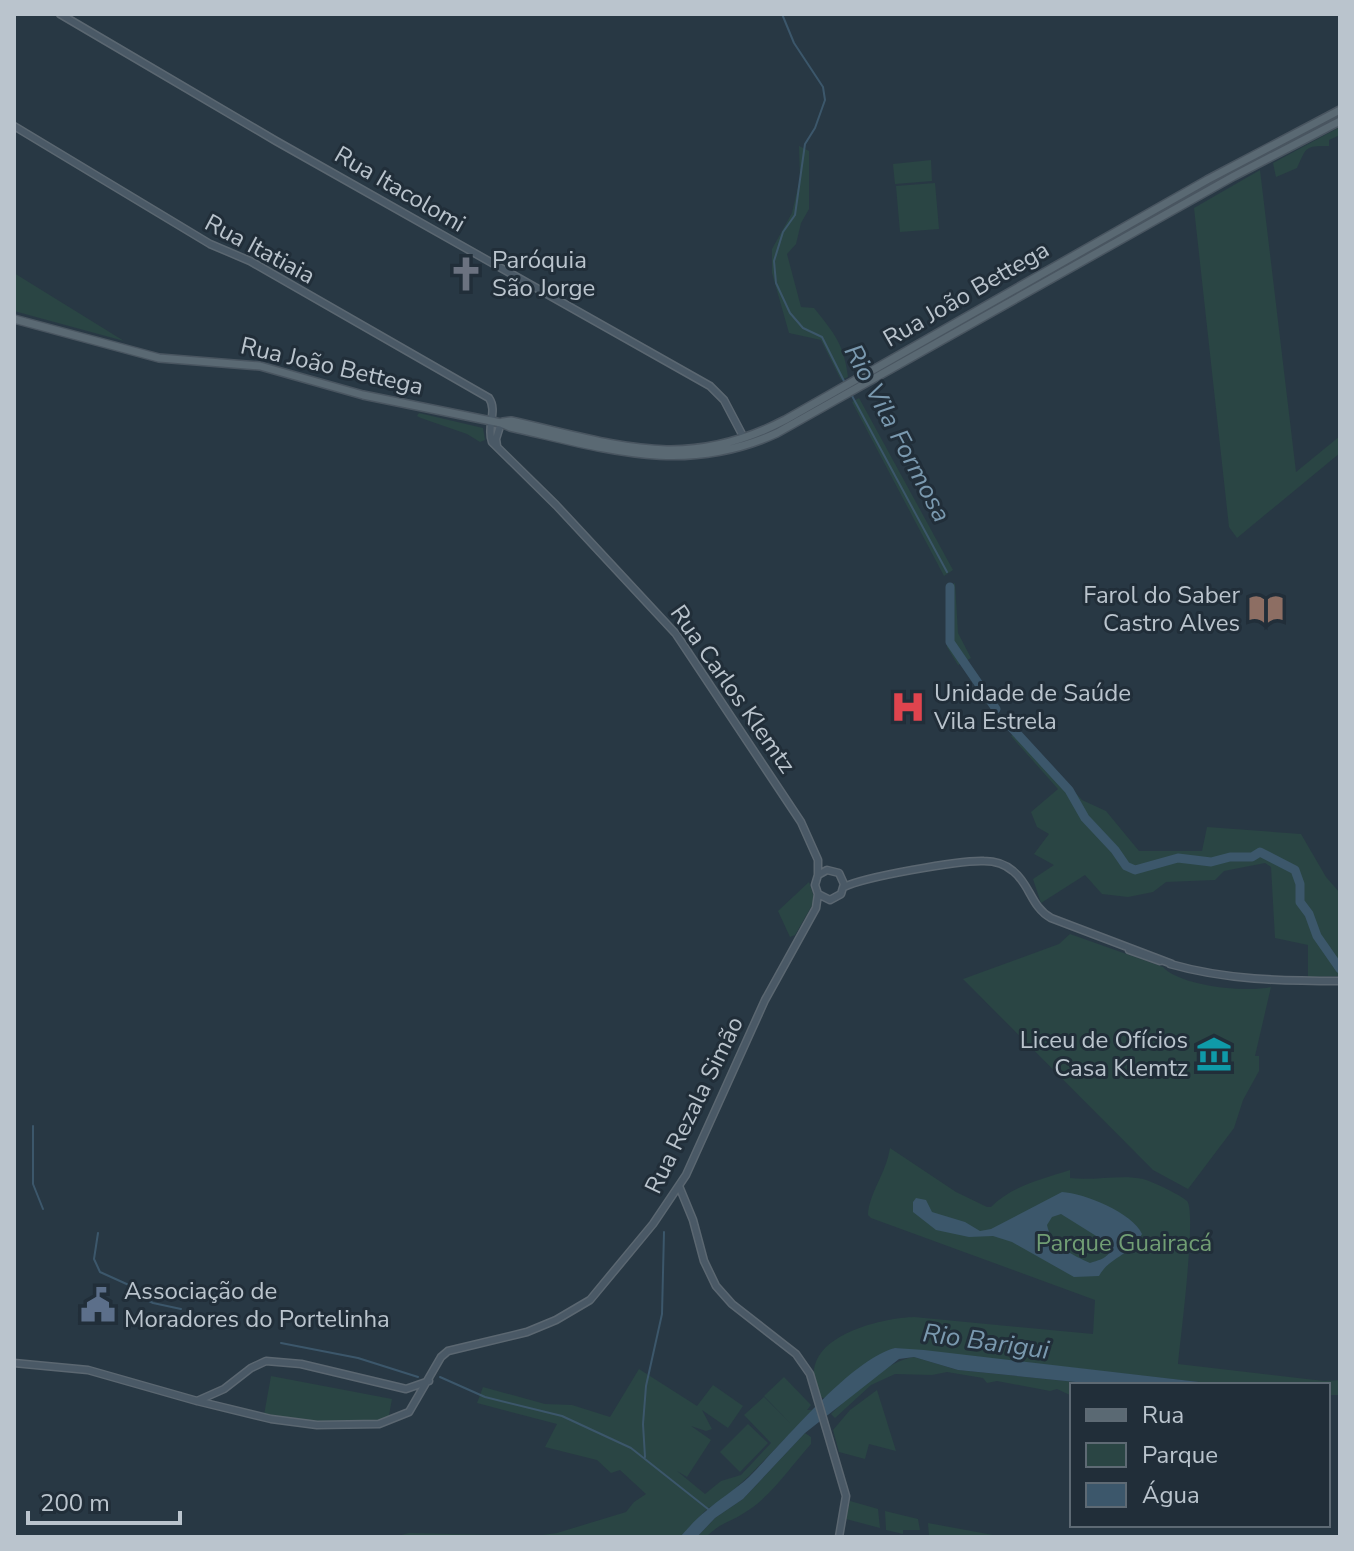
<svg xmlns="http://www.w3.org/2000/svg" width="1354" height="1551" font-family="'Nunito Sans',sans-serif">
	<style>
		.green { fill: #2a4544 }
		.water { fill: #3c576b; fill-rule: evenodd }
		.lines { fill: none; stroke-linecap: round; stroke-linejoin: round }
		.stream { stroke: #3c576b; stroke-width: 2 }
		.river { stroke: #3c576b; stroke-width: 9 }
		.secondary-casing { stroke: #5b6771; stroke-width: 9 }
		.primary-casing { stroke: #495560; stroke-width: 10 }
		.secondary { stroke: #4a5966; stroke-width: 6 }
		.primary { stroke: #5a6973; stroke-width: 7 }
		.labels { text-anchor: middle; stroke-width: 6; stroke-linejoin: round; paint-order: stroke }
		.street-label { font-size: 24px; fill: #bac4cd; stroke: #212e39 }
		.poi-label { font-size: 24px; fill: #bac4cd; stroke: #212e39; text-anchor: start }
		.park-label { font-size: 24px; fill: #719e74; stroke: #212e39 }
		.water-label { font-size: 26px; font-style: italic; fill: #7a99af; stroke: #212e39 }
	</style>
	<rect width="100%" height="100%" fill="#283844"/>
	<path class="green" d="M1340,127V135L1329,140V146C1304,146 1307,147 1297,168L1276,177L1273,163Z
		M799,146L809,151V209L801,223L796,244L787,254L801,307L814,308C834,333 844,344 848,377L841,380L821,340L789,333L772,273V249L792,213L800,178Z
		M931,160L932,181L895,184L893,164Z
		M1260,170L1296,472L1340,436V453L1237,538L1229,527L1194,208Z
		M935,183L939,229L900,232L896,186Z
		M14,273L124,341L14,311Z
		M859,398L953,570L944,576L852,402Z
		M419,413L483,428L485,440L480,442L467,434L421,418L417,416Z
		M955,583L958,633L971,658L958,665L947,647L946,588Z
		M1019,731L1082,800L1106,811L1139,851H1202L1207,827L1301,834L1326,877L1340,893V976L1308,977V945L1275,938L1271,867L1265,863L1224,871L1215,880L1166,882L1153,892L1128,897L1102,894L1085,875L1041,903L1033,879L1054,865L1034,854L1049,834L1037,827L1031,812L1058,789L1011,736Z
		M809,882L815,900L795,935L790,937L778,911Z
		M1070,934L1163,967C1180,986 1246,993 1271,987L1255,1056H1259V1071L1243,1100L1234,1128L1188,1189L1153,1170L963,979L1059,944Z
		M890,1148L956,1192L987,1207H991C1012,1186 1042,1179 1070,1170V1178C1093,1181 1122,1174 1143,1179C1151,1181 1181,1195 1187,1201C1197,1211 1180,1342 1178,1364L1324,1381L1340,1380V1395H1328V1385H1225L895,1348L869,1361L826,1399L821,1397C818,1389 814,1380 814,1372C816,1333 884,1318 914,1317L1093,1334L1095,1300L871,1218L868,1215C869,1193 886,1174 890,1148Z
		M914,1357L958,1370L1105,1385H1072V1396L1057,1389L1050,1391L997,1381L987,1383L983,1378L947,1372L932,1375L895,1374L871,1385L835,1418L831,1414C852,1394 886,1361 914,1357Z
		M639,1369L697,1406L713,1385L743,1406L728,1428L702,1410L712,1429L706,1431L691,1426L711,1440L687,1477L677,1471L705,1494L721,1481L741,1475L771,1443L744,1415L764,1397L791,1424L764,1396L784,1377L811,1405L807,1410H813L749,1476L722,1500L707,1509L680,1537H394L409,1533L535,1536L557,1533L626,1512L634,1502L646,1494L620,1470L611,1473L597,1460L545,1447L557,1424L477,1403L483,1387L545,1404L572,1405L610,1417Z
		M271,1376L392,1399L388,1421L315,1425L264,1415Z
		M877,1390L896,1451L869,1444L865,1459L839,1452L833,1430L850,1410Z
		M748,1424L768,1443L740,1472L720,1452Z
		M805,1433L811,1437V1444C791,1466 769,1499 744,1513C727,1524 723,1521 706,1537H697L715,1518L743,1499Z
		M850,1501L878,1509L880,1528L846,1519Z
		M885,1511L918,1519L920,1530H903V1534L886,1530Z
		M928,1523L1004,1537H929Z"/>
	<path class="water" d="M1062,1192C1084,1193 1133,1213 1142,1234C1131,1256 1110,1256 1099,1276L1074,1277L1012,1242L993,1236L969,1237L936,1230L913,1212V1202L916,1198L926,1200L932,1212L965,1222L980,1231L991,1229ZM1061,1214L1109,1244L1110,1252C1104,1260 1098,1260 1090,1263C1073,1255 1051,1246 1047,1225L1052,1217Z
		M895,1348L924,1350L1225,1385H1105L958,1370L914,1357L899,1359L805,1433L743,1499L715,1518L697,1537H680C688,1528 696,1519 706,1511C719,1499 735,1490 749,1477C783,1443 851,1359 895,1348Z"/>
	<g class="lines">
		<path class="stream" d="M782,14L794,43L823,87L825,100L815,128L805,144L795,215L783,232L774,261L776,283L790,313L803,328L822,337L844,381
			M851,394L947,572
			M33,1126V1184L43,1209
			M98,1233L94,1259L100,1272L131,1286L141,1297L153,1303L181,1309
			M281,1343L358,1358L418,1377
			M440,1377L485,1397L562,1416L631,1448L708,1509
			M645,1457L643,1424L646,1386L662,1314L664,1232"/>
		<path class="river" d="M950,587V642L996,709
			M1011,727L1069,790L1085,818L1115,850L1126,866L1135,870L1178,858L1211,862L1230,857H1252L1260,852L1295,870L1300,884V902L1309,914L1317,936L1340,969"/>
		<g class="secondary-casing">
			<path id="secondary" d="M60,14L276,141L710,386L724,400L744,438
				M14,126L210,244L250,261L489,398C498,411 486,427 492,442L556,505L676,634L801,822L818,860V875L815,885L818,894L830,900L841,894L844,884L839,873L827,870L818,875
				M497,446L496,439L501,423
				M844,887C864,877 960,860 984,861C994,861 1005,864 1013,871C1030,884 1031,907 1051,918L1172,964
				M1129,950L1160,961
				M1170,964C1226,980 1282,981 1340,981
				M679,1186L693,1220L704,1261L716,1286L732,1304L796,1354L810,1374L846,1496L839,1537
				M14,1363L88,1370L197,1401L271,1419L317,1425L379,1424L409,1412L441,1357L448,1351L527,1332L556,1320L590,1300L653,1224L686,1175L765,1000L816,908L818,894
				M197,1401L224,1389L251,1368L266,1361L301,1364L406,1389L429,1381"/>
		</g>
		<g class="primary-casing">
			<path id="primary" d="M14,319L159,358L260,366L363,395L501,423L510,427C604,448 683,476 777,433L1234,176L1340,121
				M503,422L511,421C615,444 684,473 785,420L1207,180L1340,110"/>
		</g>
		<use href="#secondary" class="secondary"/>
		<use href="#primary" class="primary"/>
	</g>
	<defs>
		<g id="church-bare" transform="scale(2.76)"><path d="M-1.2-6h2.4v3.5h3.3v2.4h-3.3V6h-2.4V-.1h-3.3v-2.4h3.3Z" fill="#6b7280" stroke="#212e39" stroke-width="2.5" paint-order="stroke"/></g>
		<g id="library-bare" transform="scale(2.76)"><path d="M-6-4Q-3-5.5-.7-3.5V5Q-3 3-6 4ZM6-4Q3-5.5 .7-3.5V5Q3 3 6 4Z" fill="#8d6e63" stroke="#212e39" stroke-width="2.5" paint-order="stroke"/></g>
		<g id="hospital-bare" transform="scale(2.76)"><path d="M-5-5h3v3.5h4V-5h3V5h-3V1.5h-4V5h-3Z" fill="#e0444e" stroke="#212e39" stroke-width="2.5" paint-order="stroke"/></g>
		<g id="museum-bare" transform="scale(2.76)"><path d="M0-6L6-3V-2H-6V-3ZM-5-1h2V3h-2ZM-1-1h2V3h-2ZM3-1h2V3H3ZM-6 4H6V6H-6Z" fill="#0f9aa8" stroke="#212e39" stroke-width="2.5" paint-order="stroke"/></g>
		<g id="civic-bare" transform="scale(2.76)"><path d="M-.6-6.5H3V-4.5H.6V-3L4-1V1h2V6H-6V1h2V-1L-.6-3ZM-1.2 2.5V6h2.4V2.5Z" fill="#5c6f8a" stroke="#212e39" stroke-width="2.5" paint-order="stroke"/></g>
	</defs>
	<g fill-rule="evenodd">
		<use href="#church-bare" x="466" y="274"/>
		<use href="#library-bare" x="1266" y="609"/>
		<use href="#hospital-bare" x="908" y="707"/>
		<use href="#museum-bare" x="1214" y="1054"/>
		<use href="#civic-bare" x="98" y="1305"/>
	</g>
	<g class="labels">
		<g class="street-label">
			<text transform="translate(400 189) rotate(30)" y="8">Rua Itacolomi</text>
			<text transform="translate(260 249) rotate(28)" y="8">Rua Itatiaia</text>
			<text transform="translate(966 294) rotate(-30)" y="8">Rua João Bettega</text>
			<text transform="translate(332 366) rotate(13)" y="8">Rua João Bettega</text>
			<text transform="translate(733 689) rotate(55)" y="8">Rua Carlos Klemtz</text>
			<text transform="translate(694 1105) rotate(-64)" y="8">Rua Rezala Simão</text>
		</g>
		<g class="poi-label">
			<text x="492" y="268">Paróquia<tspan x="492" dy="28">São Jorge</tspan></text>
			<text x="1240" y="603" text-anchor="end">Farol do Saber<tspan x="1240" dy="28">Castro Alves</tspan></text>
			<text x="934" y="701">Unidade de Saúde<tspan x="934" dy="28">Vila Estrela</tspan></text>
			<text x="1188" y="1048" text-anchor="end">Liceu de Ofícios<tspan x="1188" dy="28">Casa Klemtz</tspan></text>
			<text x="124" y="1299">Associação de<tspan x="124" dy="28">Moradores do Portelinha</tspan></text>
		</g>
		<g class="park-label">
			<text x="1124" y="1251">Parque Guairacá</text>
		</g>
		<g class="water-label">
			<text transform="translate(898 433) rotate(62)" y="9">Rio Vila Formosa</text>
			<text transform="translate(986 1341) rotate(8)" y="9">Rio Barigui</text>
		</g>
	</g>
	<rect width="1354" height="1551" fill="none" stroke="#bac4cd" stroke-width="32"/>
	<rect x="1070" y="1383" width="260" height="144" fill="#212e39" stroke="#5e6a74" stroke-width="2"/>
	<rect x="1086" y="1409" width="40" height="12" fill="#5a6973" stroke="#5e6a74" stroke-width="2"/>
	<text x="1142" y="1423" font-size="24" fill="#bac4cd">Rua</text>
	<rect x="1086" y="1443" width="40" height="24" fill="#2a4544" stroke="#5e6a74" stroke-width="2"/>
	<text x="1142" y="1463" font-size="24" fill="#bac4cd">Parque</text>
	<rect x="1086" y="1483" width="40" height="24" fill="#3c576b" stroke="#5e6a74" stroke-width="2"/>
	<text x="1142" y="1503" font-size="24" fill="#bac4cd">Água</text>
	<path d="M28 1511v12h152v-12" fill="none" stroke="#bac4cd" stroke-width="4"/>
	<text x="40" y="1511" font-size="24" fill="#bac4cd" stroke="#212e39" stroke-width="6" paint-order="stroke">200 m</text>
</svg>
